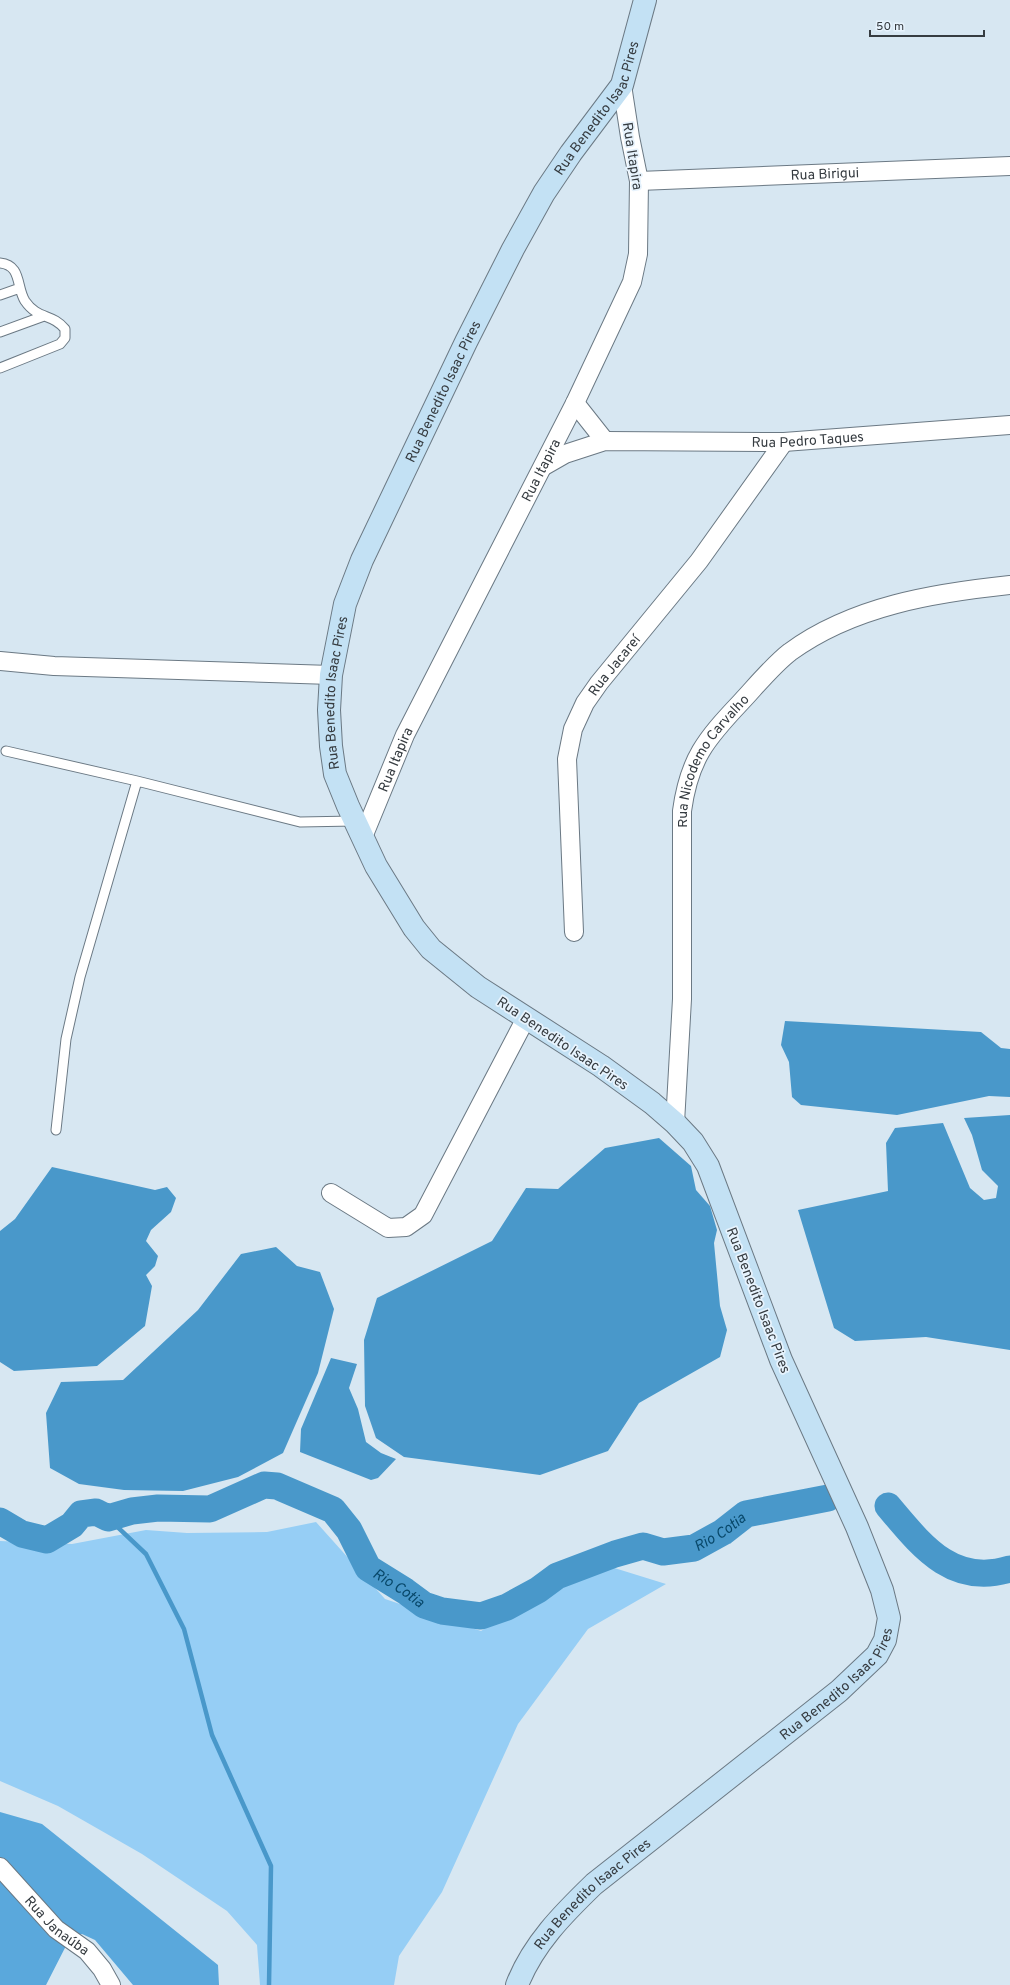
<svg xmlns="http://www.w3.org/2000/svg" width="1010" height="1985" font-family="Overpass,sans-serif">
	<style>
		.green { fill: #96cef5 }
		.forest { fill: #5aa8dc }
		.water { fill: #4998ca }
		.lines { fill: none; stroke-linecap: round; stroke-linejoin: round }
		.stream { stroke: #4998ca; stroke-width: 4.5 }
		.river { stroke: #4998ca; stroke-width: 27 }
		.lane-casing { stroke: #6b7984; stroke-width: 11 }
		.street-casing { stroke: #6b7984; stroke-width: 20 }
		.secondary-casing { stroke: #6b7984; stroke-width: 24 }
		.lane { stroke: #fff; stroke-width: 9 }
		.street { stroke: #fff; stroke-width: 18 }
		.secondary { stroke: #c3e1f4; stroke-width: 22 }
		.labels { text-anchor: middle; stroke-width: 3.5; stroke-linejoin: round; paint-order: stroke }
		.street-label { font-size: 14px; fill: #363c41; stroke: #e7f3fd }
		.water-label { font-size: 15px; font-style: italic; fill: #08486a; stroke: #e7f3fd }
	</style>
	<rect width="100%" height="100%" fill="#d7e7f2"/>
	<path class="green" d="M316,1522L385,1599L481,1631L595,1562L666,1584L588,1629L518,1724L442,1892L399,1956L394,1985H260L257,1945L227,1911L142,1854L58,1806L0,1781V1541L72,1544L146,1530L187,1533L267,1532Z"/>
	<path class="forest" d="M0,1812L42,1824L218,1965L219,1985H133L95,1940L82,1934L70,1938L46,1985H0Z"/>
	<path class="water" d="M785,1021L981,1032L1001,1048L1010,1049V1097L989,1096L897,1115L801,1105L792,1097L789,1062L781,1045Z
		M1010,1115V1350L926,1337L855,1341L834,1328L798,1210L888,1191L886,1143L895,1128L943,1123L970,1188L984,1200L996,1198L998,1186L982,1170L972,1135L964,1118Z
		M659,1138L691,1166L696,1190L710,1206L717,1230L714,1243L720,1306L727,1330L720,1357L639,1403L608,1451L540,1475L404,1457L376,1438L365,1406L364,1340L377,1298L492,1241L526,1188L558,1189L605,1148Z
		M52,1167L155,1190L167,1187L176,1198L171,1212L151,1230L146,1241L158,1256L155,1266L146,1275L152,1286L145,1326L97,1366L14,1371L0,1362V1231L15,1219Z
		M276,1247L297,1266L320,1272L334,1309L318,1373L283,1453L238,1477L183,1491L124,1490L79,1484L50,1468L46,1413L61,1382L123,1380L198,1310L241,1254Z
		M331,1358L357,1364L349,1388L358,1409L366,1442L381,1453L396,1459L378,1478L371,1480L300,1452L301,1429Z"/>
	<g class="lines">
		<path class="stream" d="M108,1518L146,1554L184,1629L212,1735L271,1866L269,1985"/>
		<g class="river">
			<path d="M888,1506C921,1545 952,1587 1010,1569"/>
			<path id="s1" d="M0,1521L22,1534L47,1540L72,1525L81,1514L96,1512L108,1518L132,1511L158,1508L210,1509L264,1485L277,1486L333,1510L349,1530L368,1568L405,1591L424,1605L442,1611L481,1616L507,1607L538,1590L557,1576L615,1554L643,1546L663,1552L694,1548L723,1532L746,1514L828,1498"/>
		</g>
		<g class="lane-casing">
			<path id="lane" d="M0,263C22,265 16,287 25,301C38,320 52,313 65,329V338L60,344L0,368
				M0,295L20,288
				M0,332L44,316
				M6,751L137,781L300,822L354,821
				M56,1130L66,1039L80,977L137,781"/>
		</g>
		<g class="street-casing">
			<g id="street">
				<path id="s2" d="M639,181L1010,166"/>
				<path d="M575,403L605,441"/>
				<path id="s3" d="M544,466L565,454L605,441L784,442L1010,425"/>
				<path d="M0,661L54,666L331,675"/>
				<path id="s4" d="M363,837L405,735L575,403L632,282L638,254L639,181L630,137L622,85"/>
				<path id="s5" d="M574,932L567,759L573,729L585,703L599,683L699,561L784,442"/>
				<path id="s6" d="M675,1123L682,999V811C689,759 706,739 741,702C756,686 773,665 790,652C853,606 934,593 1010,585"/>
				<path d="M331,1193L388,1228L406,1227L423,1215L526,1018"/>
				<path id="s7" d="M0,1867L56,1929L87,1951L102,1969L111,1985"/>
			</g>
		</g>
		<g class="secondary-casing">
			<g id="secondary">
				<path id="s8" d="M517,1985C533,1944 563,1914 594,1884L839,1691L877,1655L885,1640L889,1618L882,1590L857,1527L781,1360L708,1166L693,1142L675,1123L652,1103L601,1066L478,987L431,949L414,928L376,866L348,806L335,774L331,746L329,710L331,675L345,604L362,560L466,342L513,249L544,193L571,153L622,85L645,0"/>
			</g>
		</g>
		<use href="#lane" class="lane"/>
		<use href="#street" class="street"/>
		<use href="#secondary" class="secondary"/>
	</g>
	<g class="labels">
		<g class="street-label">
			<text dy="5" stroke="none"><textPath href="#s8" startOffset="2304">Rua Benedito Isaac Pires</textPath></text>
			<text transform="translate(633 156) rotate(81)" y="5">Rua Itapira</text>
			<text dy="5" stroke="none"><textPath href="#s2" startOffset="186">Rua Birigui</textPath></text>
			<text dy="5" stroke="none"><textPath href="#s8" startOffset="1980">Rua Benedito Isaac Pires</textPath></text>
			<text dy="5" stroke="none"><textPath href="#s3" startOffset="269">Rua Pedro Taques</textPath></text>
			<text dy="5" stroke="none"><textPath href="#s4" startOffset="408">Rua Itapira</textPath></text>
			<text dy="5" stroke="none"><textPath href="#s5" startOffset="280">Rua Jacareí</textPath></text>
			<text dy="5" stroke="none"><textPath href="#s8" startOffset="1656">Rua Benedito Isaac Pires</textPath></text>
			<text dy="5" stroke="none"><textPath href="#s4" startOffset="84">Rua Itapira</textPath></text>
			<text dy="5" stroke="none"><textPath href="#s6" startOffset="371">Rua Nicodemo Carvalho</textPath></text>
			<text transform="translate(563 1043) rotate(34)" y="5">Rua Benedito Isaac Pires</text>
			<text transform="translate(759 1300) rotate(69)" y="5">Rua Benedito Isaac Pires</text>
			<text dy="5" stroke="none"><textPath href="#s8" startOffset="444">Rua Benedito Isaac Pires</textPath></text>
			<text dy="5" stroke="none"><textPath href="#s8" startOffset="120">Rua Benedito Isaac Pires</textPath></text>
			<text dy="5" stroke="none"><textPath href="#s7" startOffset="82">Rua Janaúba</textPath></text>
		</g>
		<g class="water-label">
			<text dy="5" stroke="none"><textPath href="#s1" startOffset="813">Rio Cotia</textPath></text>
			<text dy="5" stroke="none"><textPath href="#s1" startOffset="464">Rio Cotia</textPath></text>
		</g>
	</g>
	<path d="M870 30v6h114v-6" fill="none" stroke="#363c41" stroke-width="2"/>
	<text x="876" y="30" font-size="12" fill="#363c41" stroke="#e7f3fd" stroke-width="3" paint-order="stroke">50 m</text>
</svg>
